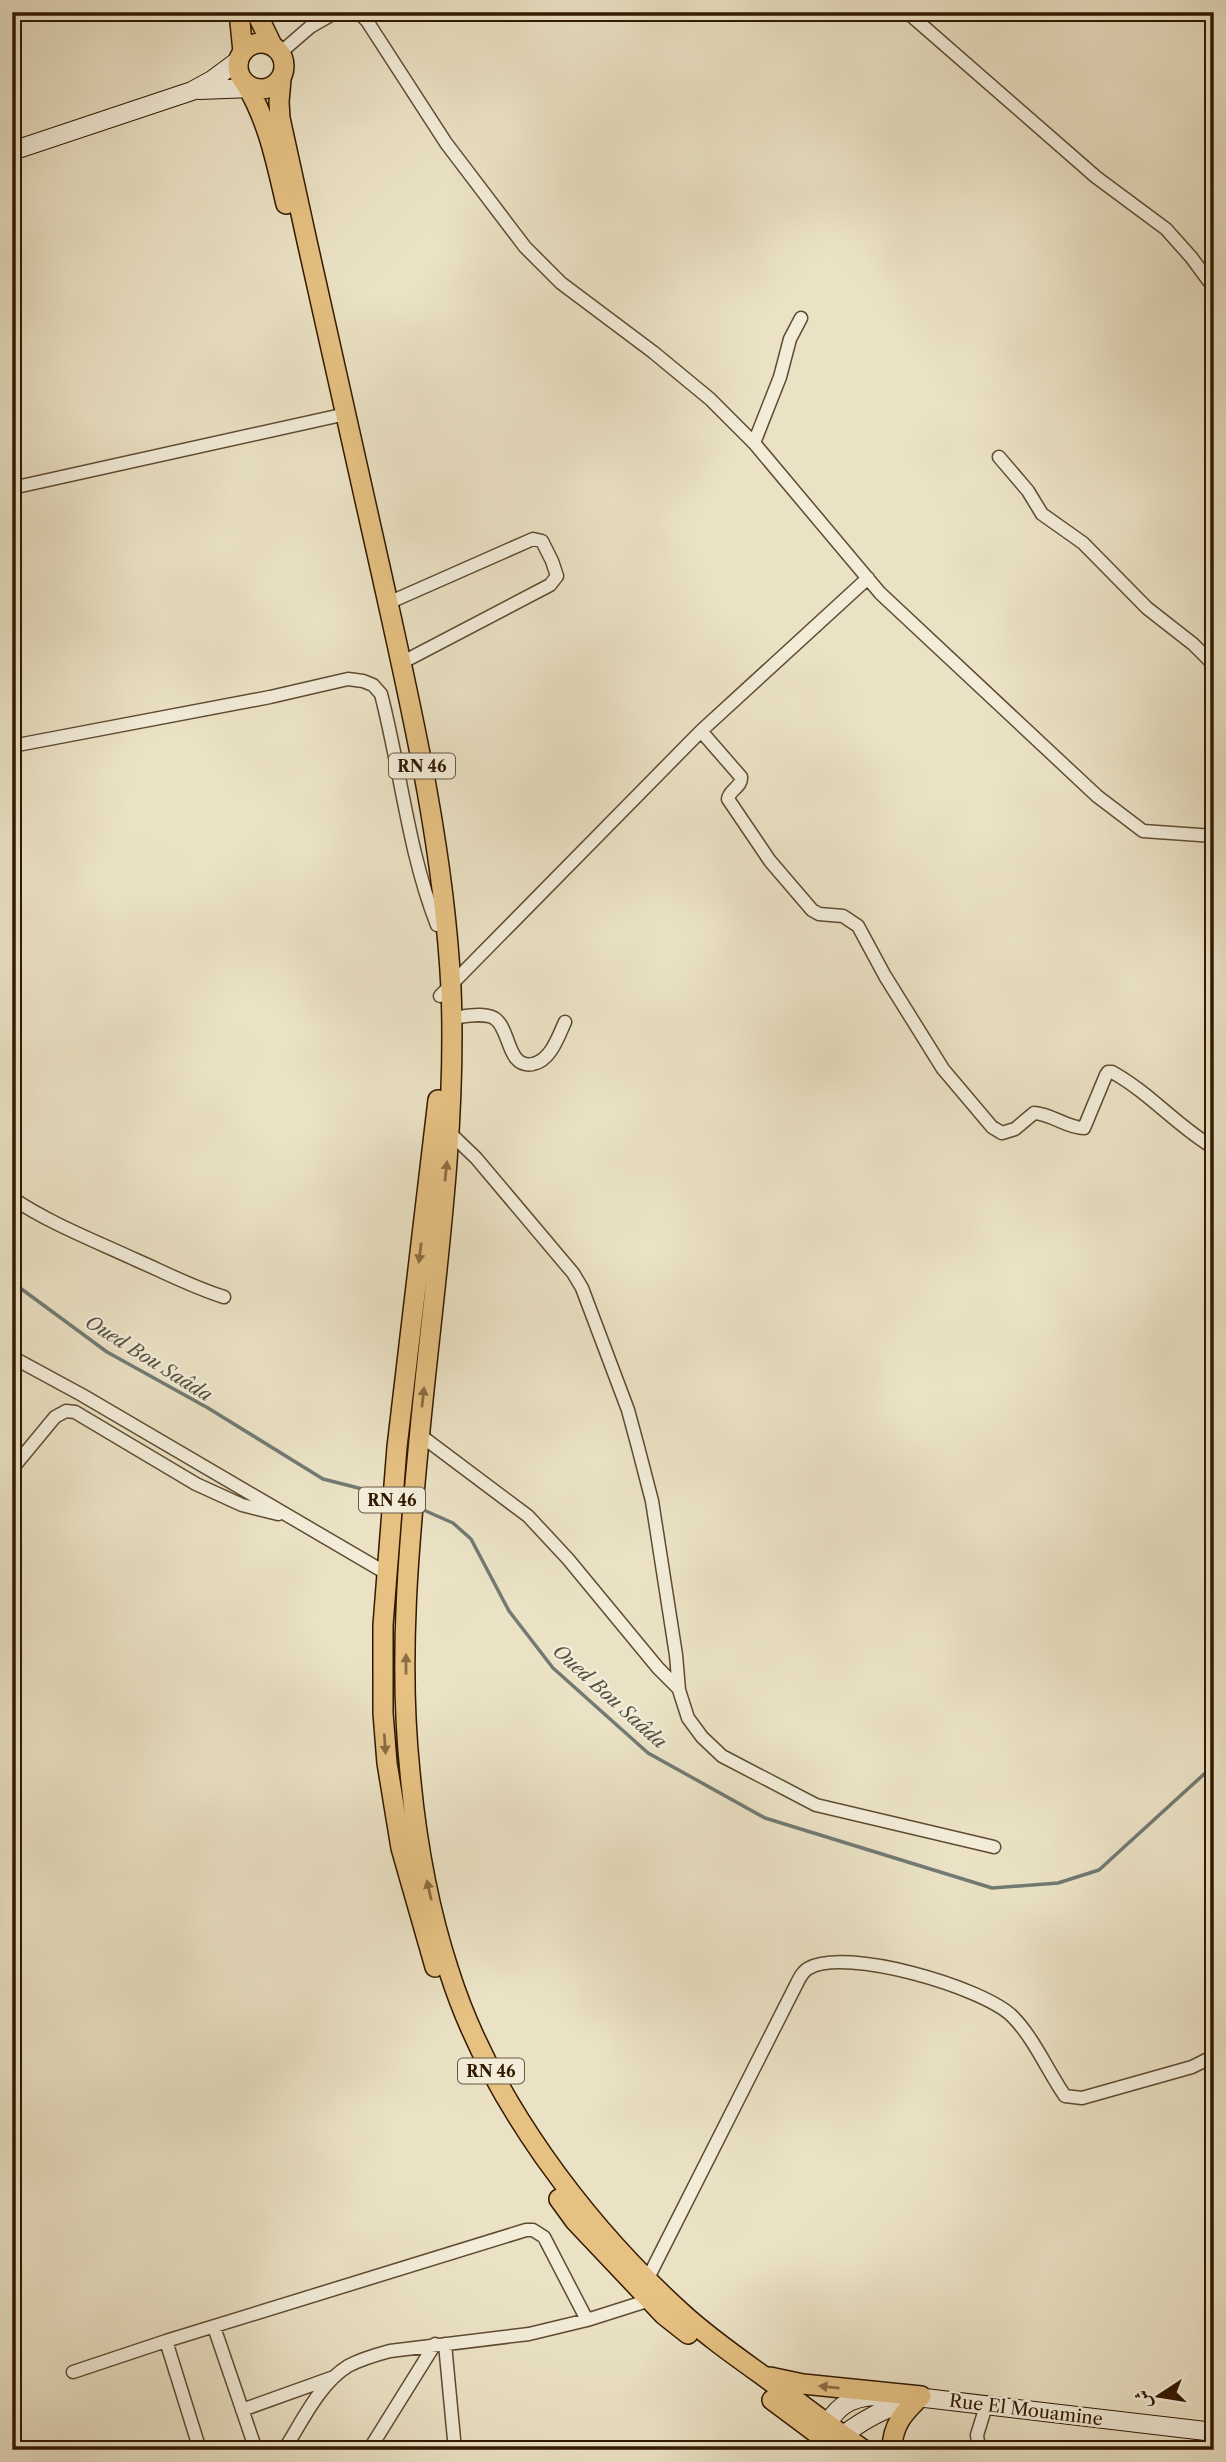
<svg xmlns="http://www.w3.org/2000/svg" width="1226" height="2462" font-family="'Libre Caslon Text',Amiri,serif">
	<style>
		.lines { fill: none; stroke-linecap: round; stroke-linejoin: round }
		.stream { stroke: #727a73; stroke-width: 3.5 }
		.minor-casing { stroke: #604b31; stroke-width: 15 }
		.secondary-casing { stroke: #311900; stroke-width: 20 }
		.primary-casing { stroke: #311900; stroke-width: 22 }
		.minor { stroke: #f2ecd9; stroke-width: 12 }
		.secondary { stroke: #f2ecd9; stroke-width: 18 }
		.primary { stroke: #e6c182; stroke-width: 19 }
		.oneway { fill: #8c6d41 }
		.labels { text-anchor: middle; stroke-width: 5; stroke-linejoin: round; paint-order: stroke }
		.shield { fill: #f2ecd9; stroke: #6b5841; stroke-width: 2 }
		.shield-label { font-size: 16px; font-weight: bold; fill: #311900 }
		.street-label { font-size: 18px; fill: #311900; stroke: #f2ecd9 }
		.water-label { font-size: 19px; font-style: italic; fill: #575143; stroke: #f2ecd9 }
	</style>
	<rect width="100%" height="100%" fill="#ebe2c5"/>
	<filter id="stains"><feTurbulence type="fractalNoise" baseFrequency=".00286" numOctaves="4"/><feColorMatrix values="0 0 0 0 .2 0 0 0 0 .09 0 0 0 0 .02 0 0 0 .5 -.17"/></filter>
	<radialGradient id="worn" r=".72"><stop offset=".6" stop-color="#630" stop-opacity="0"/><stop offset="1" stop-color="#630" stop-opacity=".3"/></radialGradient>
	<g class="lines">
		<path class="stream" d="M12,1282L107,1352L208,1408L323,1479L386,1495
			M419,1508L453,1523L471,1539L509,1611L553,1668L648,1753L765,1818L992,1888L1058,1883L1099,1870L1214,1765"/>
		<g class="minor-casing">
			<path id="minor" d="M358,12L367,21L446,143L525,247L561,283L653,352L710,399L754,443
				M907,12L1096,177L1166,229L1191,257L1214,288
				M280,53L310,27L336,12
				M801,318L790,339L780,377L754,443L880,593L1097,796L1143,831L1214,836
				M999,457L1028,491L1042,514L1083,543L1147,608L1193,644L1214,665
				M12,488L346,414
				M388,603L533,539L542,541L552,561L557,576L550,585L401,663
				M701,731L741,777C742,787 729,790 728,799L770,861L812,910L819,914L843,916L858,926L885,976L943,1069L992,1127L1002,1133L1015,1129L1034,1113C1052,1114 1067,1128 1084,1128L1106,1075L1108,1072H1112C1150,1093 1177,1126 1214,1148
				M12,746L270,697L348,679L363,681L373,685L381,694C401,771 408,851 437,925
				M440,996L701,731L868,578
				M451,1018C463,1017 482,1012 494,1018C511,1028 506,1069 533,1064C551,1060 558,1037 565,1022
				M450,1133L476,1158L573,1273L582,1288L628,1410L638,1447L652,1501L676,1655L679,1690L688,1718L702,1737L722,1756L816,1805L994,1847
				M12,1198C49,1223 93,1240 134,1259C164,1272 192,1287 224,1297
				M12,1357L82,1395L386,1573
				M420,1435L528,1516L568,1559L658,1668L679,1689
				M12,1469L55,1417L66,1411L75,1412L196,1484L242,1505L278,1514
				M648,2278L794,1989C798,1982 801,1972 809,1968C846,1947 982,1987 1012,2016C1034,2038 1047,2070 1065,2096L1082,2098L1192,2067L1214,2056
				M214,2327L256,2450
				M166,2341L200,2450
				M445,2344L455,2450
				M73,2372L166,2341L526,2230H533L544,2237L587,2320
				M242,2410L334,2377
				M284,2450C302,2422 319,2384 348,2366C361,2359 375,2355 390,2351L529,2334L587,2320L650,2300
				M369,2450L435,2344
				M979,2450L977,2435L986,2406"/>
		</g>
		<g class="secondary-casing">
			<path id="secondary" d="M199,90L253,88
				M12,151L192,91L212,80L239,60
				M908,2396L1214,2432
				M820,2435C835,2409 846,2397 876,2396
				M833,2444C859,2420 888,2407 921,2396"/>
		</g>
		<g class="primary-casing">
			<path id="primary" d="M239,12L243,52
				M256,12L272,45
				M238 66a23 23 0 1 1 46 0a23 23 0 1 1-46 0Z
				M281,79L279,102L280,118C313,271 348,424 382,576C412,711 444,849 451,988C457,1136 434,1284 420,1430C409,1543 398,1659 410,1772C416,1839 428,1907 449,1971C489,2098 584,2224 682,2313C707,2336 734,2355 762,2375C796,2400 829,2426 864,2450
				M245,83C268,120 276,162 286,204
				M435,1967L401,1848L387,1763L383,1713V1625L397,1447L438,1100
				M559,2199L575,2221L664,2315L688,2334
				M770,2377L803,2384L921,2396
				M772,2400L839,2450
				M892,2450C892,2425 904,2412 921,2396"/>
		</g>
		<use href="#minor" class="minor"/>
		<use href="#secondary" class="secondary"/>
		<use href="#primary" class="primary"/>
	</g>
	<defs><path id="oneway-solid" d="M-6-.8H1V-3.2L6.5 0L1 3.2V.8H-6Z" transform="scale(1.75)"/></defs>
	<g class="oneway">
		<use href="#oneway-solid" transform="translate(446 1171) rotate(-84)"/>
		<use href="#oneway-solid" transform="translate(420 1253) rotate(97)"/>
		<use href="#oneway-solid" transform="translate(423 1397) rotate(-84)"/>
		<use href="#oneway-solid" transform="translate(406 1664) rotate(-90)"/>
		<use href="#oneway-solid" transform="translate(385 1744) rotate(86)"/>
		<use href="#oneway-solid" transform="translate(429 1890) rotate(-103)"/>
		<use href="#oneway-solid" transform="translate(829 2387) rotate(-174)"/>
	</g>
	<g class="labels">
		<g class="shield">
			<rect x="389" y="753.5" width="66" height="25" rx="5"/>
			<rect x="359" y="1487.5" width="66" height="25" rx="5"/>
			<rect x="458" y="2058.5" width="66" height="25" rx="5"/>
		</g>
		<g class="shield-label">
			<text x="422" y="772">RN 46</text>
			<text x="392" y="1506">RN 46</text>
			<text x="491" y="2077">RN 46</text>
		</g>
		<g class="street-label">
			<text transform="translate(1026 2410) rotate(7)" y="6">Rue El Mouamine</text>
		</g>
		<g class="water-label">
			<text transform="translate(149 1358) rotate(32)" y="7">Oued Bou Saâda</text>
			<text transform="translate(610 1696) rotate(42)" y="7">Oued Bou Saâda</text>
		</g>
	</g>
	<rect width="1226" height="2462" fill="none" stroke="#ebe2c5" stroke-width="42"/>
	<rect x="14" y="14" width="1198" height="2434" fill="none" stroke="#311900" stroke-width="3.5"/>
	<rect x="21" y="21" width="1184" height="2420" fill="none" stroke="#311900" stroke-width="2"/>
	<g transform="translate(1159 2396) rotate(258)" stroke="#f2ecd9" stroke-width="5" paint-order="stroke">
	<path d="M0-5L12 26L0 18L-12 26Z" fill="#311900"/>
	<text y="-10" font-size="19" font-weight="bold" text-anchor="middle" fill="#311900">ش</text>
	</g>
	<rect width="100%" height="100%" filter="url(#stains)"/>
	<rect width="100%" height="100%" fill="url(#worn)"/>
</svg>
